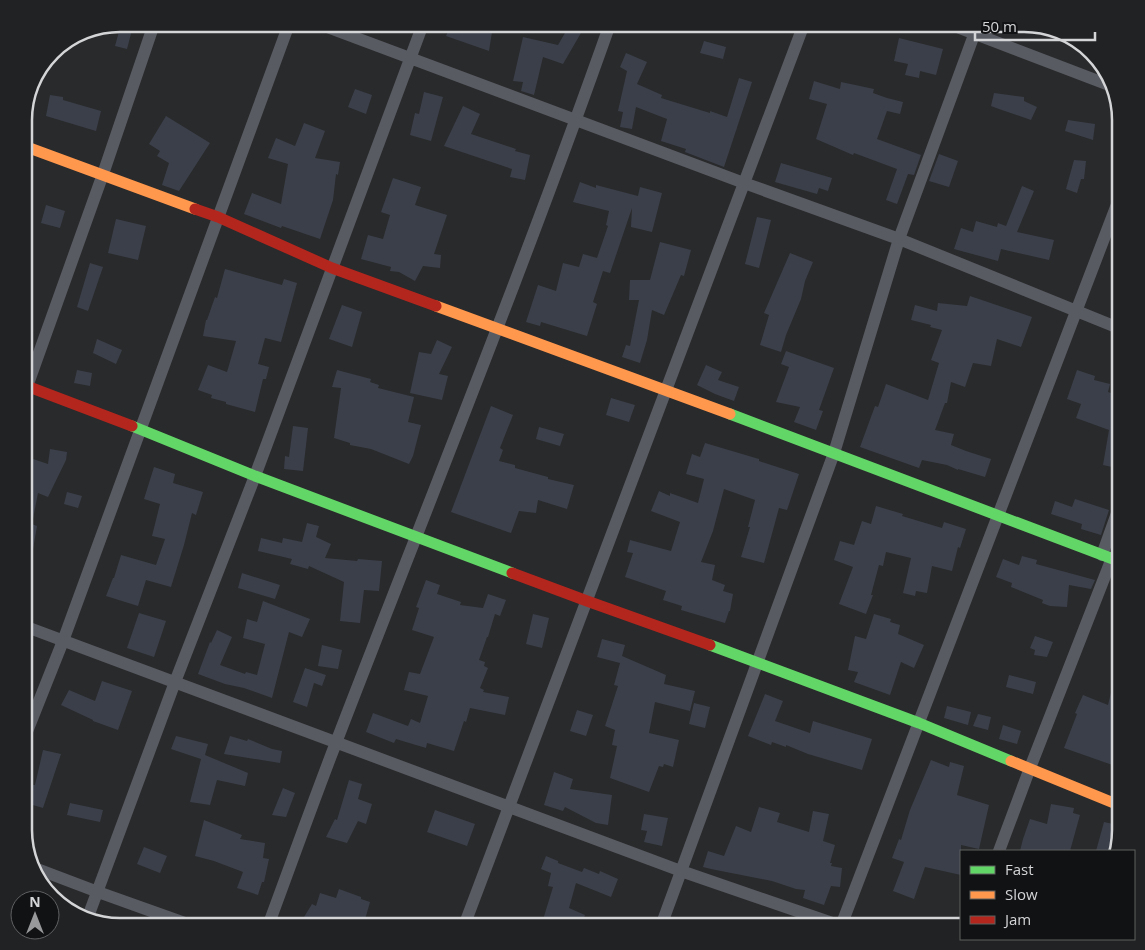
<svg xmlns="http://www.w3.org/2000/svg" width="1145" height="950" font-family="'Open Sans',sans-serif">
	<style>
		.building { fill: #3b3f4a }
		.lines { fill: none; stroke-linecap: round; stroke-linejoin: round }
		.street { stroke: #595b63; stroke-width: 12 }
		.fast { stroke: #63d668; stroke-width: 11 }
		.slow { stroke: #ff974d; stroke-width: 11 }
		.jam { stroke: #b3261e; stroke-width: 11 }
		.rim { fill: none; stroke: #d4d5d7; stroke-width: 2.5 }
	</style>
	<rect width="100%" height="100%" fill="#292a2b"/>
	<path class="building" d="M121,24L133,26L127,49L115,46Z
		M451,24H470L492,32L489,51L446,36Z
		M569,26L581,33L563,64L543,57L534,95L521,91L523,82L513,81L523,37L558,45Z
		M899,38L943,49L936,75L920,71L919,78L905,75L908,64L894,61Z
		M704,41L726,47L723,59L700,53Z
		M626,53L647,62L637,84L662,95L661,98L710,113V111L727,117L739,78L752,82L724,167L685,152L686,149L661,141L667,119L636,107L632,129L620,127L623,112L618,111L627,71L620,67Z
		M814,81L840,89L841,82L874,89L873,93L887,98L903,102L900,114L887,111L877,139L921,155L914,175L908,174L897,204L886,200L897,169L854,153L853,155L816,139L827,104L809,99Z
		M355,89L372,95L366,114L348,107Z
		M424,92L443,97L431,141L410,135L415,113L419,114Z
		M994,93L1024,97V101L1037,107L1031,120L999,109L991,106Z
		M50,95L63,97V100L101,111L96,131L46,116Z
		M463,106L480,114L471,134L516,149L515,151L530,155L525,180L510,177L512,169L444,146Z
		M166,116L210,143L179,191L162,185L169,163L157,156L160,151L149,144Z
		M1068,120L1095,124L1093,140L1065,131Z
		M304,123L325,131L315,158L340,162L338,175L336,174L333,200L320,239L282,226L281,228L244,214L252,193L281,204L288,164L268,158L276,138L295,146Z
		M939,154L958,161L949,187L929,181Z
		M1074,160L1086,161L1084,179H1081L1077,193L1066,189Z
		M781,163L832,178L828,191L819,188L817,194L775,182Z
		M393,178L421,187L415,205L447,215L434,254L441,255L440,268L423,266L415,281L399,272L390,271L391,267L361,259L368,235L383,239L390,215L381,212Z
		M580,182L596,188V185L638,196L640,187L662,193L652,232L631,227L632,208L610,273L603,271L593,302L597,304L587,336L541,322L540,326L526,322L538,285L556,291L563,263L579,267L583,254L597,258L608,226L606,225L609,211L573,202Z
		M1022,186L1034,191L1017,232L1054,240L1049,260L1001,249L998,261L954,249L961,228L973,232L976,221L997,227L998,223L1006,226Z
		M46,205L65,211L60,228L41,223Z
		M757,217L771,220L759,268L745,264Z
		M116,219L146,226L138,260L108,253Z
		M660,242L691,250L684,276L681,275L664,315L652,310L647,340L640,363L622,357L626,345L630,346L639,300H629L630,280H650Z
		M790,253L813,262L805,281L801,299L786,335L781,352L760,345L769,315L764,313Z
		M90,263L103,267L88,311L77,307Z
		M225,269L282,285L284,279L297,283L281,342L265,338L258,364L269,367L266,379H263L255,412L226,404V402L211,398L212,395L198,390L208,365L227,372L236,341L203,336L206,320H207L215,297L217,298Z
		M970,296L1032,317L1021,347L997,339L991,366L973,363L965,387L951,382L947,403H945L935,430L954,434L951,445L966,451L991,459L985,477L958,469V470L947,465L922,460L919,468L860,447L875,406L878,407L886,384L928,400L939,363L931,360L942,330L930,327L931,325L911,320L915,305L937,311L938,303L967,306Z
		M342,305L362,312L352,347L329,339Z
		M97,339L122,350L116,364L93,353Z
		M437,340L452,347L439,374L448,376L442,400L410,393L419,352L431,354Z
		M786,351L834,368L819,410L823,411L816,430L794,422L800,407L776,402L789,367L781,364Z
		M706,365L722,372L718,380L739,387L734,401L715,394L697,385Z
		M77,370L92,373L90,386L74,383Z
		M337,370L371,379L370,382L379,385L378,388L414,397L408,422L421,425L413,456L409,464L371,449L350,445V443L334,438L341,388L332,387Z
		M1077,370L1095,376L1094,380L1110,384L1108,392L1121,396V469L1103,465L1109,430L1076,418L1081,404L1067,399Z
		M611,398L635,405L629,422L606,415Z
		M491,406L513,415L500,448L503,450L499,461L515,465V468L548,477V479L574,485L567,509L538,500L536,513L519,511L511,533L451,512Z
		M293,426L308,428L303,471L284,469L285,456L289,457Z
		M539,427L564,434L560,446L536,439Z
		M705,443L759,459V461L799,474L787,510L779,508L764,563L741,557L750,527H748L755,500L724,489L713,531L701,562L715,565L712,580L725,585L723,591L733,594L730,611H729L725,623L681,610L682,606L663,600L666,591L625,577L633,553L627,552L630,540L671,551L680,522L651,511L659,491L670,496V493L698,503L704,479L686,474L692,454L700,457Z
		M50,449L67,452L66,460L48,497L38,493L32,524L37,526L31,561H24V456L48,464Z
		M154,467L175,474L173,483L203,492L196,515L192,513L184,545L171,587L146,580L138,606L106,596L113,578H114L121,555L156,565L165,539L152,536L160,504L144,499Z
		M67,492L82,496L78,508L64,504Z
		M1075,499L1109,510L1101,535L1081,529L1082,524L1051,514L1055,501L1072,507Z
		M876,506L903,514L902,516L942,528L944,522L966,529L960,548L958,547L952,571L932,566L927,593L916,591L915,596L903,593L911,558L886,552L883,566L879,565L871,595H873L866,614L839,604L853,567L834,560L840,541L854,545L862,521L871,524Z
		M307,523L319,526L316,537L331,544L325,558L357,561L358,559L382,561L379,591L364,590L360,623L340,621L344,582L309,566L308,569L290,564L292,559L258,551L261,538L282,543L283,538L302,542Z
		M1022,556L1037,560L1036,564L1095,580L1091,589L1069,585L1067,607L1050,606L1042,603L1043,600L1011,587L1012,583L996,577L1003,559L1019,565Z
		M242,573L280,585L275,599L238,588Z
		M426,580L440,585L437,594L461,602L460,605L483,608L488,594L506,600L500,616L495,614L488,637H487L479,660L485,662L484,666L488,668L480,688L484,690L483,692L509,697L505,715L470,708L466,722L464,721L454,751L427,743L426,748L396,739L394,743L366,732L373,713L408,726L411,719L420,723L428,696L404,690L409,672L420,674L434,637L412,630L419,608L416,607Z
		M263,601L310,619L302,637L289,632L272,698L244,688L225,684L198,674L210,642L211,643L217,630L232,637L220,665L245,674L246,672L257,675L265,644L243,638L247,619L257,622Z
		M139,613L166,621L154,657L127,648Z
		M533,614L549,618L542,648L526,644Z
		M874,614L891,619L890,622L900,625L898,634L924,645L914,668L901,662L890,695L854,682L858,672L848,670L855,636L866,639Z
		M1035,636L1053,642L1047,657L1034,655L1035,650L1030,648Z
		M602,639L625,645L622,656L666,675L664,684L695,691L690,711L655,702L649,733L679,740L673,767L664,764L663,767L659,766L649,792L610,778L617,746L612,745L615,730L605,726L618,686L614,685L620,663L597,657Z
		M322,645L342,650L338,669L318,666Z
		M305,668L326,675L322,686L314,683L307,707L293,702Z
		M1116,672L1121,673V704L1111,729L1121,732V768L1064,748L1077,714L1075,713L1083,695L1108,705Z
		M1009,675L1036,682L1033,694L1006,687Z
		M102,681L132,691L118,730L93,721V720L61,705L69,690L95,701Z
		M765,694L783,701L775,721L810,733L813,721L872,739L862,770L808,754L786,745V747L772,742L771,745L748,736Z
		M694,703L710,707L705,728L689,724Z
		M947,706L971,712L968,725L944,718Z
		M577,710L593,715L586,736L570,731Z
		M978,714L991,717L988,730L973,726Z
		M1003,725L1021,731L1017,744L999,739Z
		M176,736L208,744L205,755L248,773L245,786L217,780L210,805L190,802L201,759L171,749Z
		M230,736L247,741L248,739L272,749L282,751L280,763L224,754Z
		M43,750L61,754L43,808L26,803L32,785H35Z
		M931,760L949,767L950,762L964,766L957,795L989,805L979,849L961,845V875L925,867L914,899L893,891L904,862L892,858L899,839L901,840L910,810Z
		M554,772L573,779L570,789L612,795L608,825L596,823L565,807L563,811L544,805Z
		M349,780L362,784L358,799L372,804L366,824L358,821L347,843L326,837L335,819L337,820Z
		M283,788L295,793L286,817L272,815Z
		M70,803L103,810L100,822L67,815Z
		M1051,804L1074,808L1073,813L1080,815L1070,851H1020L1023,839L1030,819L1047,824Z
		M759,807L780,813L777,822L809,832L813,811L829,814L823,841L835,845L830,863H832L831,866L842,868L840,887L831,886L824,905L803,898L805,890L796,889L772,881L711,869L703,867L708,851L724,856L736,826L751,832Z
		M435,810L475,824L467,846L427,832Z
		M644,814L668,818L662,846L644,842L647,831L641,830Z
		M204,820L242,835L240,839L265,843L263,858L269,859L264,882H262L258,895L237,888L243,872L214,861L195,856Z
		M1104,822L1118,825L1115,836L1118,837L1113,851H1096Z
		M144,847L167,856L160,873L137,864Z
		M546,856L558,861V863L582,872L584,868L599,874L600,871L618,879L611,897L576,883L569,908L585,915L581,926H574L562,921L560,926H541L553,887L548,886L551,873L541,869Z
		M339,889L361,897V899L370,902L364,923L355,920L353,926H319L304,917L312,904L316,906L320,893L336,898Z"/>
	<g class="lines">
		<path class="street" d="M319,24L744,183L899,239L1121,329
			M949,24L1114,87
			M24,395L103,174L154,24
			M1102,555L1121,502
			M24,626L681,871L841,926
			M24,739L63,641L289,24
			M999,851L1030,768L1112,558
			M32,867L98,892L193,926
			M89,914L175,682L255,476L423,24
			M268,926C291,864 313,802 337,740C429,501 525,265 610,24
			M464,926L804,24
			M661,926L834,453L899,239L978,24
			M841,926L1121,194"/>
		<path class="fast" d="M730,414L1121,562
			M132,426L255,476L512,573
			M710,645L919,723L1011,761"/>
		<path class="slow" d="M24,146L195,209
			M436,306L730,414
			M1011,761L1121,806"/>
		<path class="jam" d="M195,209L218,217L332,268L436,306
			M24,385L132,426
			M512,573L587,601L710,645"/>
	</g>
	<path d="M0 0H1145V950H0ZM120 32H1024A88 88 0 0 1 1112 120V830A88 88 0 0 1 1024 918H120A88 88 0 0 1 32 830V120A88 88 0 0 1 120 32Z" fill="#212223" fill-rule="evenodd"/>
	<path class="rim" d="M120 32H1024A88 88 0 0 1 1112 120V830A88 88 0 0 1 1024 918H120A88 88 0 0 1 32 830V120A88 88 0 0 1 120 32Z"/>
	<rect x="960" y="850" width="175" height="90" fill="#111213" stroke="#5f6061"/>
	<rect x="970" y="866" width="25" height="8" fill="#63d668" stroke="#5f6061"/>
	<text x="1005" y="875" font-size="15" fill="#d4d5d7">Fast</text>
	<rect x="970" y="891" width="25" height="8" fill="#ff974d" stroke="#5f6061"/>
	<text x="1005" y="900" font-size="15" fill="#d4d5d7">Slow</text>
	<rect x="970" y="916" width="25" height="8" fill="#b3261e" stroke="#5f6061"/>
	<text x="1005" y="925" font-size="15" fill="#d4d5d7">Jam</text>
	<g transform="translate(35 915)"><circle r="24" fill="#111213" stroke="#5f6061"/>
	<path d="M0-4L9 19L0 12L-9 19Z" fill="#98999b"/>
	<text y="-8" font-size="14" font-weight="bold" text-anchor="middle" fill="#d4d5d7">N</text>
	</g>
	<path d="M975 32v8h120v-8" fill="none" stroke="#d4d5d7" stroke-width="2.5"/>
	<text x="982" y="32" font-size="15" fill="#d4d5d7" stroke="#111213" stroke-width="4" paint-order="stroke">50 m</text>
</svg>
